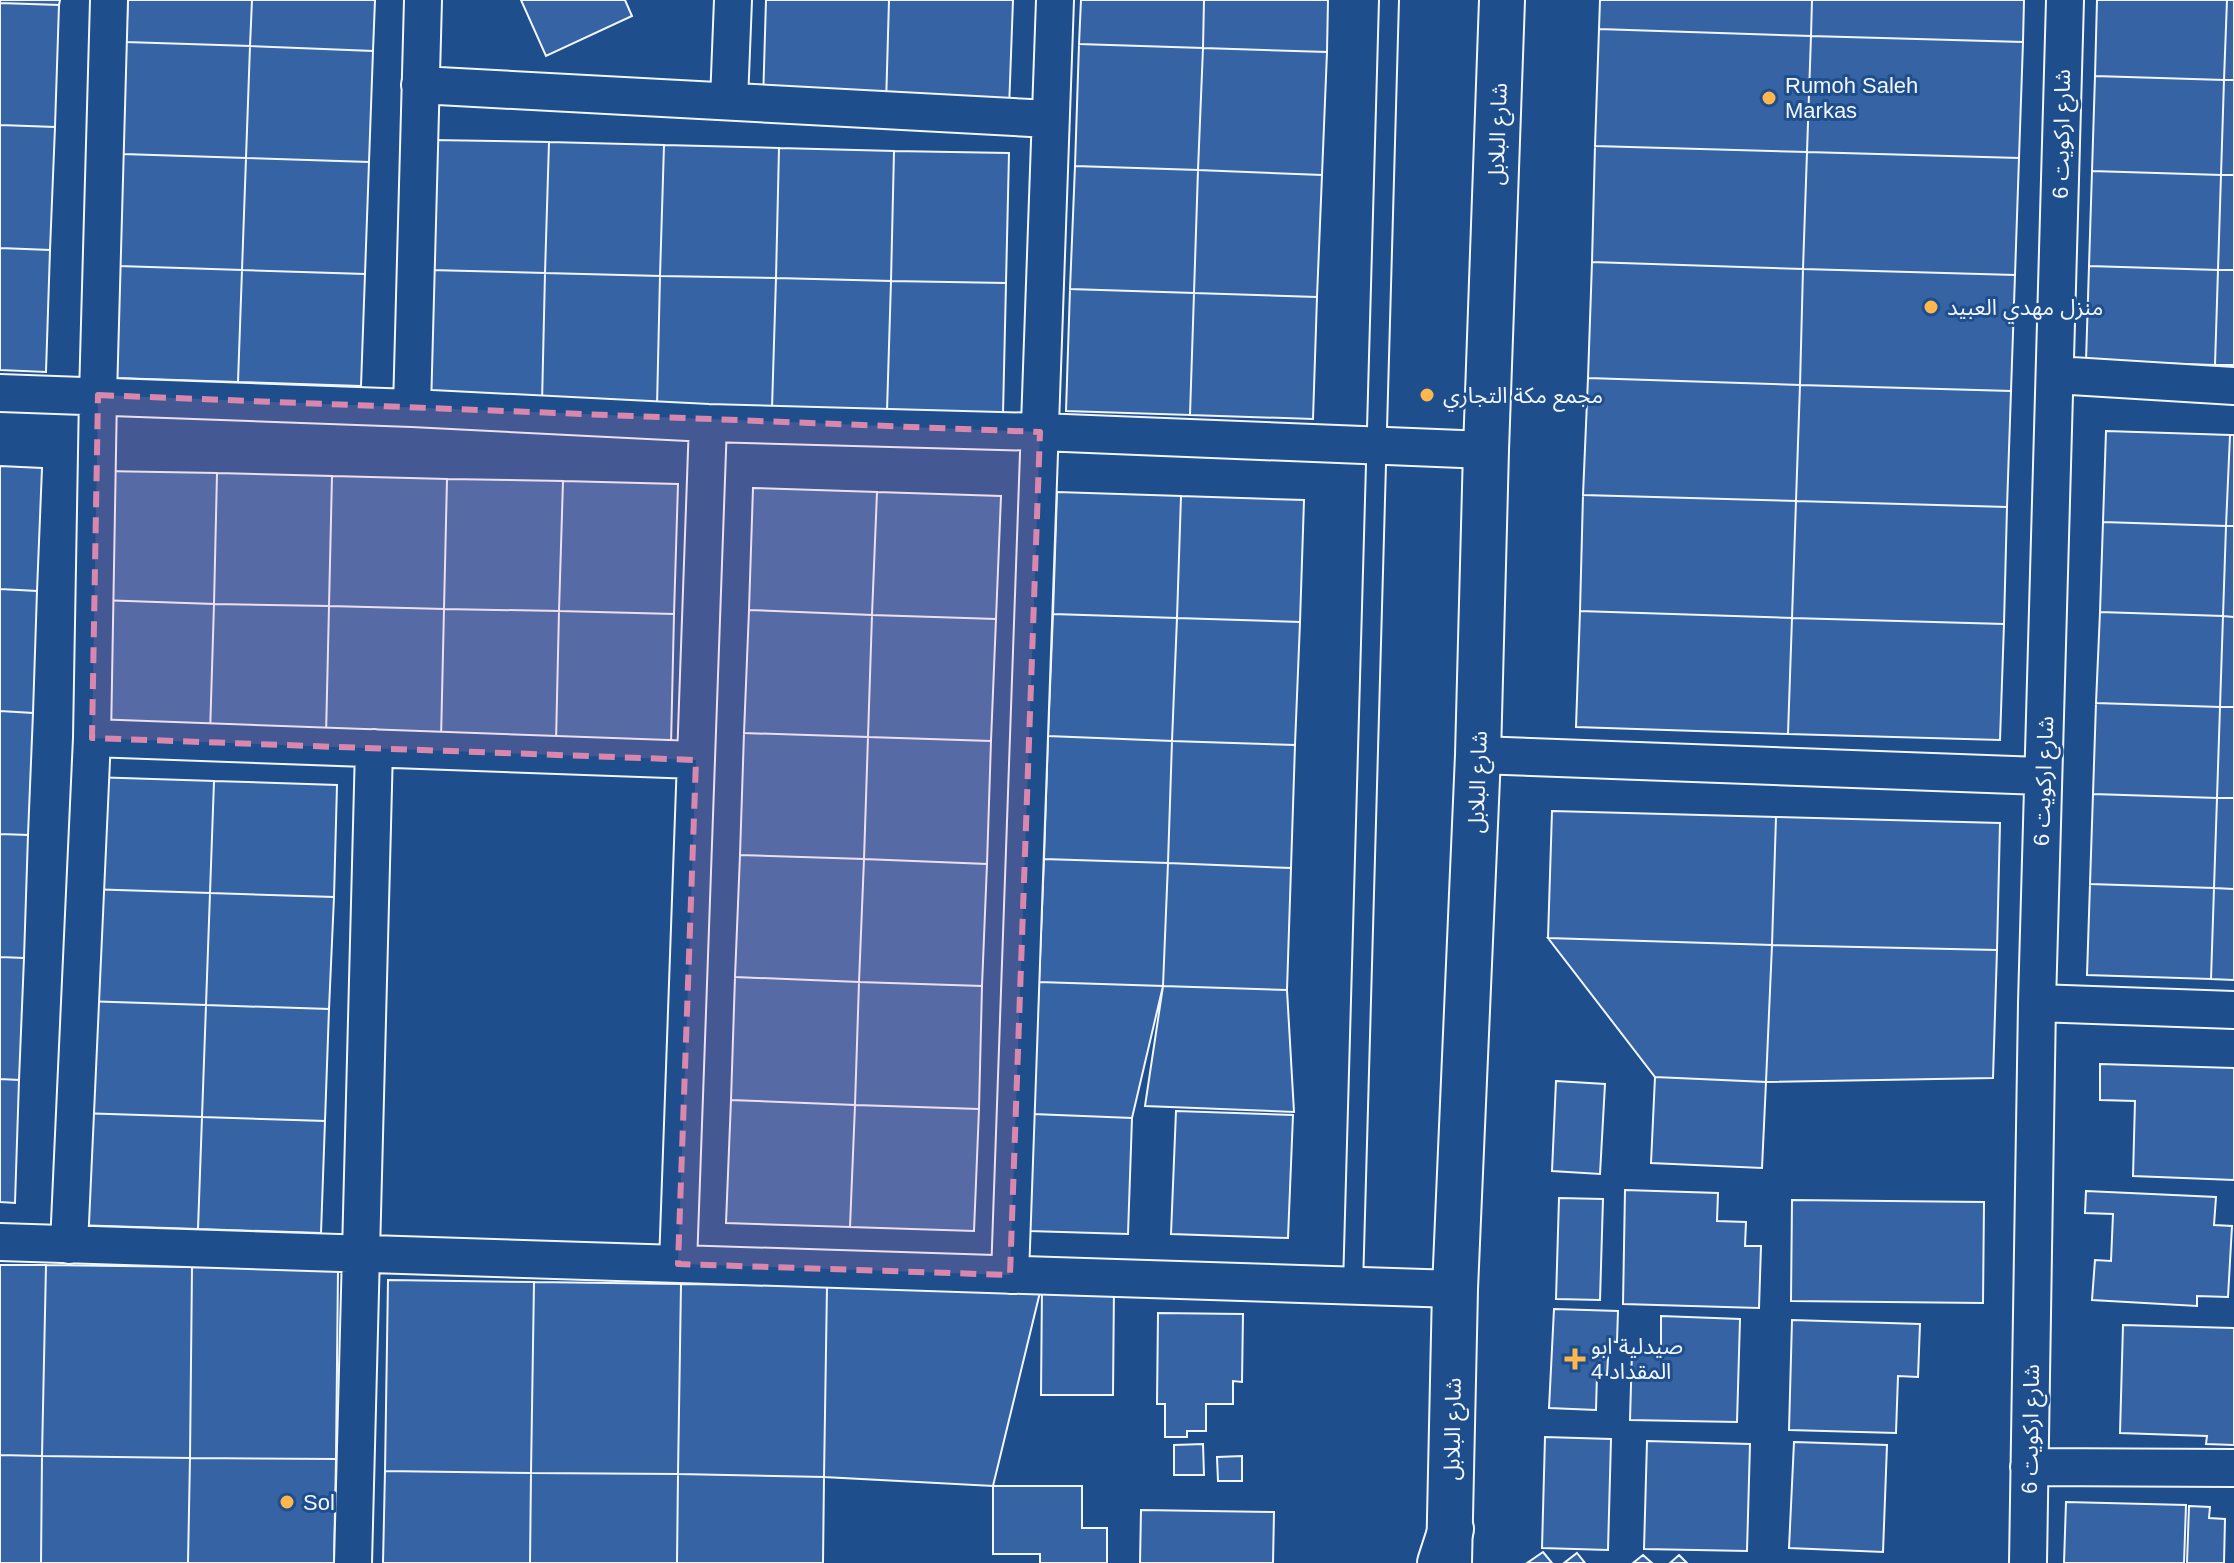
<svg xmlns="http://www.w3.org/2000/svg" width="2234" height="1563" font-family="Arial,'Noto Sans Arabic',sans-serif">
	<style>
		.building { fill: #3563a3; stroke: #f2f6ff; stroke-width: 2 }
		.lines { fill: none; stroke-linecap: round; stroke-linejoin: round }
		.lane-casing { stroke: #f2f6ff; stroke-width: 22 }
		.street-casing { stroke: #f2f6ff; stroke-width: 40 }
		.secondary-casing { stroke: #f2f6ff; stroke-width: 48 }
		.primary-casing { stroke: #f2f6ff; stroke-width: 48 }
		.lane { stroke: #1f4e8c; stroke-width: 18 }
		.street { stroke: #1f4e8c; stroke-width: 36 }
		.secondary { stroke: #1f4e8c; stroke-width: 44 }
		.primary { stroke: #1f4e8c; stroke-width: 44 }
		.marked { fill: #da87ad; fill-opacity: 0.2; stroke: #da87ad; stroke-width: 6; stroke-dasharray: 16 10; stroke-linejoin: round }
		.poi-dot { fill: #ffb74d; stroke: #1f4e8c; stroke-width: 3 }
		.labels { text-anchor: middle; stroke-width: 6; stroke-linejoin: round; paint-order: stroke }
		.poi-label { font-size: 22px; fill: #f2f6ff; stroke: #1f4e8c; text-anchor: start }
		.street-label { font-size: 22px; fill: #f2f6ff; stroke: #1f4e8c }
	</style>
	<rect width="100%" height="100%" fill="#1f4e8c"/>
	<path class="building" d="M0,0H60L59,5L0,3Z
		M128,0H252L250,46L126,42Z
		M252,0H375L373,51L250,46Z
		M521,0H625L632,16L546,56Z
		M766,0H889L886,105L763,101Z
		M889,0H1013L1009,109L886,105Z
		M1081,0H1204L1203,48L1079,44Z
		M1204,0H1328L1327,52L1203,48Z
		M1600,0H1812L1811,36L1599,29Z
		M1812,0H2024L2023,42L1811,36Z
		M2097,0H2227L2224,80L2095,76Z
		M2227,0H2234V80H2224Z
		M0,3L59,5L55,127L0,125Z
		M1599,29L1811,36L1807,152L1595,146Z
		M1811,36L2023,42L2019,158L1807,152Z
		M126,42L250,46L246,158L123,154Z
		M1079,44L1203,48L1198,170L1075,166Z
		M250,46L373,51L369,162L246,158Z
		M1203,48L1327,52L1322,175L1198,170Z
		M2095,76L2224,80L2221,175L2092,171Z
		M2224,80H2234V175H2221Z
		M0,125L55,127L50,250L0,248Z
		M433,140L549,142L545,273L430,270Z
		M549,142L664,145L660,276L545,273Z
		M664,145L779,148L776,278L660,276Z
		M1595,146L1807,152L1803,269L1592,262Z
		M779,148L894,151L891,281L776,278Z
		M894,151L1009,153L1006,283L891,281Z
		M1807,152L2019,158L2015,275L1803,269Z
		M123,154L246,158L242,270L119,266Z
		M246,158L369,162L365,274L242,270Z
		M1075,166L1198,170L1194,293L1070,289Z
		M1198,170L1322,175L1317,297L1194,293Z
		M2092,171L2221,175L2218,270L2089,266Z
		M2221,175H2234V270H2218Z
		M0,248L50,250L46,372L0,370Z
		M1592,262L1803,269L1800,385L1588,378Z
		M119,266L242,270L238,382L115,378Z
		M2089,266L2218,270L2215,365L2086,361Z
		M1803,269L2015,275L2011,391L1800,385Z
		M242,270L365,274L361,386L238,382Z
		M430,270L545,273L542,403L427,401Z
		M2218,270H2234V365H2215Z
		M545,273L660,276L657,406L542,403Z
		M660,276L776,278L772,408L657,406Z
		M776,278L891,281L887,411L772,408Z
		M891,281L1006,283L1003,414L887,411Z
		M1070,289L1194,293L1190,415L1066,411Z
		M1194,293L1317,297L1313,419L1190,415Z
		M1588,378L1800,385L1796,501L1583,495Z
		M1800,385L2011,391L2007,507L1796,501Z
		M2106,431L2230,435L2226,526L2103,522Z
		M2230,435H2234V526H2226Z
		M0,466L42,468L37,591L0,589Z
		M102,471L217,473L214,604L99,600Z
		M217,473L332,476L329,606L214,604Z
		M332,476L447,479L444,609L329,606Z
		M447,479L563,481L559,611L444,609Z
		M563,481L678,484L674,614L559,611Z
		M753,488L877,492L872,615L749,610Z
		M877,492L1001,496L996,619L872,615Z
		M1057,492L1181,496L1177,618L1053,614Z
		M1583,495L1796,501L1792,618L1580,611Z
		M1181,496L1304,500L1300,622L1177,618Z
		M1796,501L2007,507L2004,624L1792,618Z
		M2103,522L2226,526L2223,616L2100,612Z
		M2226,526H2234V617L2223,616Z
		M0,589L37,591L33,713L0,711Z
		M99,600L214,604L210,734L95,731Z
		M214,604L329,606L326,736L210,734Z
		M329,606L444,609L441,739L326,736Z
		M444,609L559,611L556,742L441,739Z
		M749,610L872,615L868,737L744,733Z
		M559,611L674,614L671,745L556,742Z
		M1580,611L1792,618L1788,734L1576,727Z
		M2100,612L2223,616L2220,707L2096,703Z
		M1053,614L1177,618L1172,741L1048,736Z
		M872,615L996,619L991,741L868,737Z
		M2223,616L2234,617V707H2220Z
		M1177,618L1300,622L1295,745L1172,741Z
		M1792,618L2004,624L2000,740L1788,734Z
		M2096,703L2220,707L2217,798L2093,794Z
		M2220,707H2234V798H2217Z
		M0,711L33,713L28,835L0,834Z
		M744,733L868,737L864,859L740,855Z
		M1048,736L1172,741L1168,863L1044,859Z
		M868,737L991,741L987,864L864,859Z
		M1172,741L1295,745L1291,868L1168,863Z
		M91,777L214,781L210,893L87,889Z
		M214,781L337,785L334,897L210,893Z
		M2093,794L2217,798L2214,888L2090,884Z
		M2217,798H2234V889L2214,888Z
		M1552,811L1776,817L1772,945L1548,938Z
		M1776,817L2000,823L1997,950L1772,945Z
		M0,834L28,835L24,958L0,957Z
		M740,855L864,859L859,982L735,977Z
		M864,859L987,864L982,986L859,982Z
		M1044,859L1168,863L1163,986L1039,982Z
		M1168,863L1291,868L1287,990L1163,986Z
		M2090,884L2214,888L2211,979L2087,975Z
		M2214,888L2234,889V980L2211,979Z
		M87,889L210,893L206,1005L83,1001Z
		M210,893L334,897L329,1009L206,1005Z
		M1548,938L1772,945L1766,1082L1655,1077Z
		M1772,945L1997,950L1993,1078L1766,1082Z
		M0,957L24,958L19,1080L0,1079Z
		M735,977L859,982L855,1105L731,1100Z
		M859,982L982,986L979,1109L855,1105Z
		M1039,982L1163,986L1132,1118L1033,1114Z
		M1163,986L1287,990L1294,1112L1145,1106Z
		M83,1001L206,1005L202,1117L79,1113Z
		M206,1005L329,1009L325,1121L202,1117Z
		M2100,1064L2234,1068V1180L2133,1176L2135,1101L2100,1100Z
		M1655,1077L1766,1082L1762,1168L1651,1163Z
		M0,1079L19,1080L15,1203L0,1202Z
		M1556,1081L1605,1084L1600,1174L1552,1171Z
		M731,1100L855,1105L850,1227L726,1223Z
		M855,1105L979,1109L974,1231L850,1227Z
		M1176,1111L1293,1115L1288,1238L1171,1234Z
		M79,1113L202,1117L198,1229L74,1225Z
		M1033,1114L1132,1118L1128,1234L1029,1231Z
		M202,1117L325,1121L321,1233L198,1229Z
		M1625,1190L1718,1193L1717,1221L1746,1222L1745,1246H1761L1759,1308L1623,1304Z
		M2086,1191L2216,1197L2214,1225L2232,1226L2228,1297L2197,1296V1306L2092,1300L2095,1260L2111,1261L2113,1214L2085,1213Z
		M1559,1198L1603,1199L1600,1300L1556,1299Z
		M1792,1200L1984,1202L1983,1303L1791,1301Z
		M0,1265H46L42,1456L0,1455Z
		M46,1265L192,1267L190,1458L42,1456Z
		M192,1267L338,1269L336,1459L190,1458Z
		M388,1280L534,1282L531,1473L385,1471Z
		M534,1282L681,1284L678,1474L531,1473Z
		M681,1284L827,1286L824,1477L678,1474Z
		M1042,1284L1114,1285L1113,1395H1041Z
		M1042,1284L993,1486L824,1477L827,1286Z
		M1554,1309L1618,1311L1617,1342L1609,1341L1607,1375L1597,1374L1596,1410L1549,1408Z
		M1158,1313L1243,1314L1242,1382L1233,1381V1404H1206V1431H1187V1437H1165V1404H1157Z
		M1661,1316L1740,1319L1737,1422L1630,1420L1632,1350L1661,1351Z
		M1792,1320L1920,1324L1918,1377L1898,1376L1896,1433L1789,1430Z
		M2123,1325L2234,1328V1445L2206,1444L2207,1436L2120,1433Z
		M1545,1437L1611,1439L1608,1550L1542,1548Z
		M1647,1441L1750,1444L1747,1551L1644,1549Z
		M1794,1442L1887,1445L1883,1552L1789,1548Z
		M1203,1444L1204,1475H1174V1445Z
		M0,1455L42,1456L41,1563H0Z
		M42,1456L190,1458L188,1563H41Z
		M1242,1456V1481H1218L1217,1457Z
		M190,1458L336,1459L334,1563H188Z
		M385,1471L531,1473L530,1563H383Z
		M531,1473L678,1474L677,1563H530Z
		M678,1474L824,1477L823,1563H677Z
		M993,1486H1082V1528H1107V1563H1040V1554H993Z
		M2066,1502L2186,1505L2184,1563H2064Z
		M2189,1506L2210,1507L2209,1518L2225,1519L2224,1563H2187Z
		M1141,1510L1274,1512L1273,1563H1140Z
		M1543,1552L1552,1563H1527Z
		M1577,1553L1585,1563H1564Z
		M1643,1555L1652,1563H1633Z
		M1679,1555L1687,1563H1670Z"/>
	<g class="lines">
		<g class="lane-casing">
			<path id="lane" d="M1353,1286L1389,0"/>
		</g>
		<g class="street-casing">
			<path id="street" d="M420,85L1050,119
				M729,101L733,0
				M2055,375L2234,386
				M0,393L412,408L708,423L1040,432L1486,450
				M412,408L423,0
				M92,738L696,760
				M1478,755L2043,776
				M2037,1003L2234,1010
				M0,1242L1455,1289
				M69,1245L92,738L98,395L109,0
				M678,1264L708,423
				M1010,1275L1055,0
				M2029,1467L2234,1468
				M353,1563L374,748
				M2028,1563L2037,1003L2065,0"/>
		</g>
		<g class="secondary-casing">
			<path id="secondary" d="M1449,1563L1455,1289L1478,755L1486,450L1502,0"/>
		</g>
		<g class="primary-casing">
			<path id="primary" d="M1440,1563L1451,1529"/>
		</g>
		<use href="#lane" class="lane"/>
		<use href="#street" class="street"/>
		<use href="#secondary" class="secondary"/>
		<use href="#primary" class="primary"/>
	</g>
	<path class="marked" d="M98,395L1040,432L1010,1275L678,1264L696,760L92,738Z"/>
	<g class="poi-dot">
		<circle cx="1769" cy="98" r="8"/>
		<circle cx="1931" cy="307" r="8"/>
		<circle cx="1427" cy="395" r="8"/>
		<path d="M1571 1347h8v8h8v8h-8v8h-8v-8h-8v-8h8z"/>
		<circle cx="287" cy="1502" r="8"/>
	</g>
	<g class="labels">
		<g class="poi-label">
			<text x="1785" y="93">Rumoh Saleh<tspan x="1785" dy="25">Markas</tspan></text>
			<text x="1947" y="315">منزل مهدي العبيد</text>
			<text x="1443" y="403">مجمع مكة التجاري</text>
			<text x="1591" y="1354">صيدلية ابو<tspan x="1591" dy="25">المقداد 4</tspan></text>
			<text x="303" y="1510">Sol</text>
		</g>
		<g class="street-label">
			<text transform="translate(1497 134) rotate(-88)" y="8">شارع البلابل</text>
			<text transform="translate(2061 134) rotate(-89)" y="8">شارع اركويت 6</text>
			<text transform="translate(2043 781) rotate(-88)" y="8">شارع اركويت 6</text>
			<text transform="translate(1477 782) rotate(-88)" y="8">شارع البلابل</text>
			<text transform="translate(1452 1429) rotate(-89)" y="8">شارع البلابل</text>
			<text transform="translate(2030 1429) rotate(-89)" y="8">شارع اركويت 6</text>
		</g>
	</g>
</svg>
